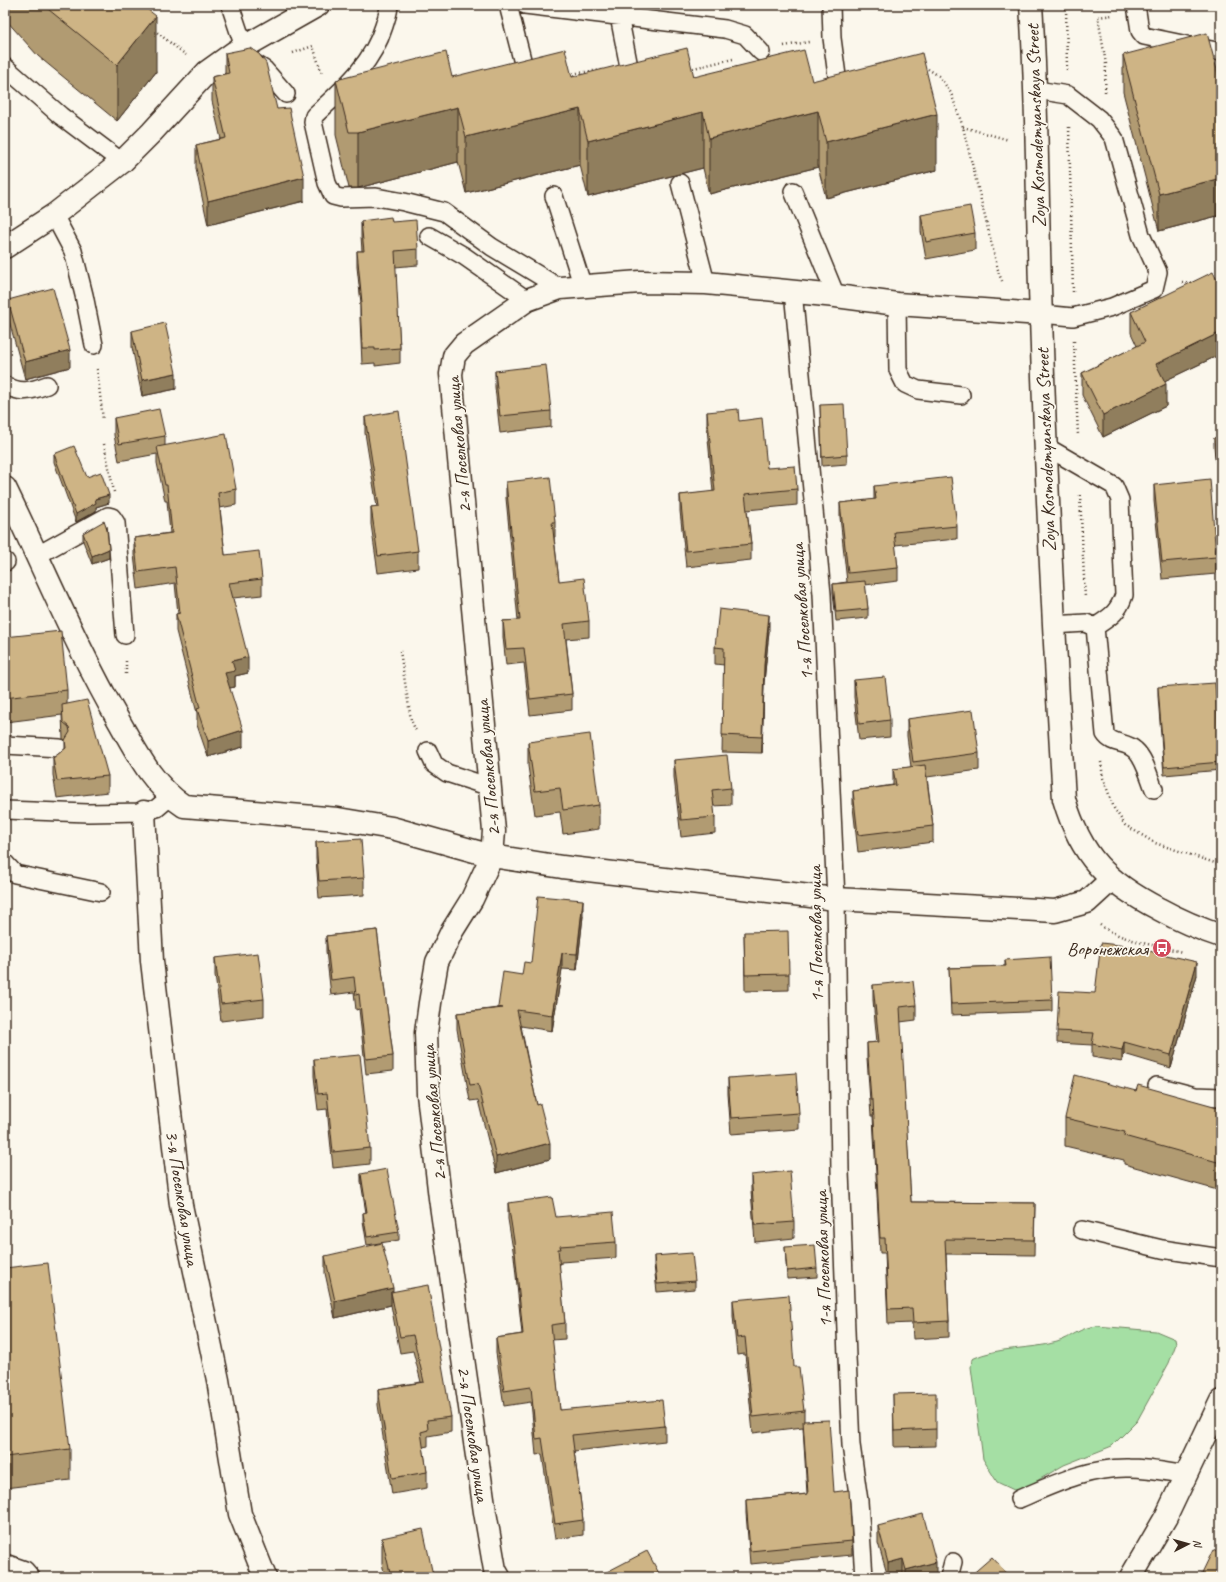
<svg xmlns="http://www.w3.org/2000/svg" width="1226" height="1582" font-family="Caveat,sans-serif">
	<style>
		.green { fill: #a5dfa4; stroke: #708461 }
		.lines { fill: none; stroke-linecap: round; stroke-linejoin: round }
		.lane-casing { stroke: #3b2a1e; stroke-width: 20 }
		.street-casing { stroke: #3b2a1e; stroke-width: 25 }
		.secondary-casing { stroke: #3b2a1e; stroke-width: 25 }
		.path { stroke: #3b2a1e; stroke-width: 2.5; stroke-dasharray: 1 3; stroke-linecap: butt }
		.lane { stroke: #fbf7ec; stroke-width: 17 }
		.street { stroke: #fbf7ec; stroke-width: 22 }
		.secondary { stroke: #fbf7ec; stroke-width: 22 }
		.wall { fill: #b19b72; stroke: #3b2a1e }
		.shaded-wall { fill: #907e5d; stroke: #3b2a1e }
		.building { fill: #ceb485; stroke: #3b2a1e }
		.labels { text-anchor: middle; stroke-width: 3.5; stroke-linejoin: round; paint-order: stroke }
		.street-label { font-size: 19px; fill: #3b2a1e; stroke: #fbf7ec }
		.poi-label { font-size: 19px; fill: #3b2a1e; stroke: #fbf7ec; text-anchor: end }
	</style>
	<rect width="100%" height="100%" fill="#fbf7ec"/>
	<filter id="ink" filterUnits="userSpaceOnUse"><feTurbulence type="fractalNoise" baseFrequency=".025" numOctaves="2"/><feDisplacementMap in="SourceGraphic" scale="8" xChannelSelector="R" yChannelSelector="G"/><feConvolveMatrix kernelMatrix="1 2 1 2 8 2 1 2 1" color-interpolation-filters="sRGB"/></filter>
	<g filter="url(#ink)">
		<path class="green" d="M1097,1326L1156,1331L1175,1339L1176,1344L1169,1363L1137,1421L1112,1446L1064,1465L1018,1492L997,1482L983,1459L971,1367L972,1359C999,1346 1030,1350 1057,1342C1073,1337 1078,1328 1097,1326Z"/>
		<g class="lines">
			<g class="lane-casing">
				<path id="lane" d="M230,5L244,47
					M389,5C389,12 386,19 384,26C372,65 343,89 314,116L313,122L327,183L333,196L341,198L376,197L404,202L444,212L492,247L560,288
					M508,5L525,71
					M525,5L725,29L745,35L761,52
					M831,5L832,38L837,76
					M1136,5L1140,31L1144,36L1221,52
					M619,16L630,72
					M251,61L265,70L286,94
					M5,67L61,116L122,162
					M1037,90L1068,95L1099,119L1114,138L1141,235L1158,272L1154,289L1112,307L1073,317L1041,314
					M680,183L706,283
					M793,191L836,296
					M554,196L583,287
					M54,215L73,251L84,295L94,345
					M429,236L464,256L527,300
					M793,291L822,594L836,899L840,1171L847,1357L851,1445L859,1501L864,1577
					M897,304L898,370L905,384L918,390L961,395
					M5,385C20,394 31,391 47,385
					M1045,446L1114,486L1120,500L1124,595C1118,613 1110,617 1095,627
					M38,555L108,516L112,517L116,523L125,635
					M5,561L6,562
					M1053,625L1086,623L1095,627L1105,734C1112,745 1126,741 1135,750C1145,759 1149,777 1154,789
					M5,745L60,748
					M428,751L434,764L447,773L490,787
					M5,810L88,813L144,812L157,808L170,797
					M5,863L15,874L101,892
					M1157,1086L1195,1096L1221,1097
					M1082,1230L1162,1249L1221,1258
					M1019,1499C1054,1484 1090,1467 1129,1468C1148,1468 1168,1472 1187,1475
					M5,1563L25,1570L31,1577
					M949,1577L953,1562"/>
			</g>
			<g class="street-casing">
				<path id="street" d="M5,247L54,215L122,162L152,132L207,72L235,52L318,5
					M5,488C43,566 76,647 120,723C137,753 154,787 184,806L338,819L392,828L492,856L562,867L836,899L1055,911L1087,902L1111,880
					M144,812L152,961L181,1205L218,1380L240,1514L265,1577
					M499,1577L495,1570L485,1512L440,1198L428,1094L426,1033L430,1003L437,962L452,931L472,899L492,856L494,831L451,374L454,356L464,344L527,300L560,288L640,282L706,283L836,296L897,304L1041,314
					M1131,1577L1166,1517L1221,1401"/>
			</g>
			<g class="secondary-casing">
				<path id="secondary" d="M1031,5C1038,109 1037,213 1041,317C1046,478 1054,638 1064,799C1081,857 1107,882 1159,909C1179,920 1200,929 1221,936"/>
			</g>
			<path class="path" d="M1066,5L1067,70
				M154,30L186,55
				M784,46L809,42
				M293,53L313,46L322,74
				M689,69L733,59
				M928,69L939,76L951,93L963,127L999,274L1003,283
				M569,74L602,70
				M1105,92L1106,64L1098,17L1113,15
				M963,127L1009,140
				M1069,127L1073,292
				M1182,282L1195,283
				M1074,341L1078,436
				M97,369L103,420
				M104,444L114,492
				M1080,495L1085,598
				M400,651L411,720L416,731
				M126,674V659
				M1101,762L1103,778L1114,808L1125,825L1155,843L1221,865
				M1100,925C1122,941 1155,945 1182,952"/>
			<use href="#lane" class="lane"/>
			<use href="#street" class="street"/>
			<use href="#secondary" class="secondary"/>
		</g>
		<path class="wall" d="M5,5H142L156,72L117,121L38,56L5,19Z
			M225,53L277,109L304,201L208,225L196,169V145L221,139L212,101V77L225,74Z
			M1123,55L1221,85V215L1159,231L1123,92Z
			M452,77H694L812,81L937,170L826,198L818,167L709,194L703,168L588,197L580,165L466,193L458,162L358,188H349L336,135V80Z
			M921,215L975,233V250L926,259L921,231Z
			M361,221L392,222L418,249V265L395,267L400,348V363L375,366V363L362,364L360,318V303H361L357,267V251H362L361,236Z
			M1221,288V354L1164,381L1166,406L1103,437L1082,395V373L1137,346L1131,333V312Z
			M8,300L70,367L25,379L8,317Z
			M132,331L176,389L142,396L132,347Z
			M495,371L551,411V427L500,433L495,387Z
			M820,405L847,455V464L822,466Z
			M707,412L739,421L767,468L797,489V505L747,510L751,544V560L686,567L680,511V495L713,492L707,428Z
			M365,417L418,551V568L378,573L371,524V507H377L365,433Z
			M114,418L165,436V446L236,489V505L220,508L225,555L262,579V595L233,598L248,673L235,676V687L229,688L243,747L208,757L197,725V713L176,631V614H178L175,583L138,589L134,555V538L170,533L167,501H165L157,463V454L119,461L114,435Z
			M1221,437V469L1216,470L1214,446V438Z
			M54,454L87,477L109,503L96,507V511L76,522L54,462Z
			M506,482L555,522V537H554L559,581L589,621V637L566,639L572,694V710L530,715L524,663L506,665L503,637V621L518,620L506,498Z
			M1154,485L1216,557V574L1162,579L1154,501Z
			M874,486L957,526V539L895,545L898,568V581L865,585L868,609V618L836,621L833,592V584L847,582L840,517V503L874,500Z
			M83,533L109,558L92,564L83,541Z
			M769,631L764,682L762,753L722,752L724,665L715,664V647Z
			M5,637L67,690V704L108,776V792L57,798L53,775V758L65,749V740L63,739L62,715L6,722Z
			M854,680L890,720V737L859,740L854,697Z
			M1158,687L1219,733L1221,732V770L1164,775L1158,696Z
			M907,719L979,753V770L927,777L933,826V842L858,852L853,807V791L893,785V769L911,767L907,736Z
			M528,742L599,805V829L563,834L560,812L535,815L528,766Z
			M674,760L731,788V805L713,806L715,817V833L681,837L674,777Z
			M316,842L364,878V895L319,898L316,859Z
			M583,916L577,970L562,969L552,1031L521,1026L537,1105L550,1159L496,1173L478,1100L470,1101L457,1029V1013L498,1008V1007L531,963Z
			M377,930L393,1056V1071L366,1074L359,1009L356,1010L354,992L331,995L326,951V936Z
			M744,932L789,974V990L745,991Z
			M215,958L264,999V1016L221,1021L215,975Z
			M1005,960L1052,1000V1011L951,1015L949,968L1005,966Z
			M1197,975L1171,1068L1124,1054L1122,1062L1092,1057V1045L1057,1043V1031L1095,993Z
			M873,985L916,1005V1020L900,1022L911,1202L1035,1203L1034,1255L946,1254L949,1321V1337L913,1339L912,1323L888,1324L885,1253H880L873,1116H871L867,1058V1043L877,1042L873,1000Z
			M314,1059L370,1148V1164L333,1168L327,1109L318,1110L314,1076Z
			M728,1078L799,1113V1129L731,1134L728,1094Z
			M1136,1091L1221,1108V1191L1124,1164V1160L1065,1146V1118Z
			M361,1174L399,1232V1240L367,1245L363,1221V1213H366L361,1182Z
			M751,1175L794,1222V1238L755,1242L751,1191Z
			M508,1203L556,1217L616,1242V1258L561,1262V1264H559L565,1323V1339L552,1340L560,1410L665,1426V1441L574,1451L583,1520V1535L555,1539L542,1454L536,1455L531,1402L504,1406L496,1353V1338L522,1334L514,1256L508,1219Z
			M785,1247L817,1268V1277L787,1279Z
			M325,1256L393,1292L451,1417V1432L428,1436V1446L423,1447L427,1472V1488L392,1494L378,1405V1389L421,1382L413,1351L400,1353L391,1305L335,1318L325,1273Z
			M654,1256L695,1281V1289L657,1292L654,1265Z
			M5,1268L70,1449V1480L5,1488Z
			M733,1300L794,1367L804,1411V1421L834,1492L852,1541V1555L750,1564L746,1513V1500L807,1494L803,1427L753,1433L745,1354L737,1355L733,1316Z
			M893,1394L936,1429V1446L894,1447Z
			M878,1526L936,1577H903V1575L897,1577H888L878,1543Z
			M382,1538L433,1577H385L382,1563Z"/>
		<path class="shaded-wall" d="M156,16V72L117,121V65Z
			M458,107V162L358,188V132Z
			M580,109V165L466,193V137Z
			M818,111V167L709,194V138Z
			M703,112V168L588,197V141Z
			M937,114V170L826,198V142Z
			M304,177V201L208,225V201Z
			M1221,178V215L1159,231V194Z
			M1221,332V354L1156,385V364Z
			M70,350V367L25,379V362Z
			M176,373V389L142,396V380Z
			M1166,384V406L1103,437V415Z
			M109,495V503L96,507V511L76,522V514L95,499Z
			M109,549V558L92,564V556Z
			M769,615V631L764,682L762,753L764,665Z
			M248,657V673L235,676V687L225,689V673L232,661Z
			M6,697V722H5V698Z
			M243,730V747L208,757V741Z
			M583,900V916L577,970V954Z
			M562,953V969L552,1031V1015Z
			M1197,962V975L1171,1068V1055Z
			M1124,1042V1054L1122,1062V1050Z
			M550,1143V1159L496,1173V1157Z
			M393,1288V1302L391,1292V1305L335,1318V1301Z
			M903,1559V1575L897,1577H888V1563Z
			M936,1562V1577H906V1570Z"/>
		<path class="building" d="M43,5H142L156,16L117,65Z
			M1207,33L1221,85V178L1159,194L1123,55Z
			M250,48L259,54L266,63L277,109L289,108L304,177L208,201L196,145L226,138L212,77L229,73L225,53Z
			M687,48L694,77L804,50L812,81L922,53L937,114L826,142L818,111L709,138L703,112L588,141L580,109L466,137L458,107L358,132H349L336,80L446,52L452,77L565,49L572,77Z
			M970,206L975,233L926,242L921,215Z
			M391,217L392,222L416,220L418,249L395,251L400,348L375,350V348H362L360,303H362L357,251H364L361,221Z
			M1213,272L1221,288V332L1156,364L1166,384L1103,415L1082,373L1145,342L1131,312Z
			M53,288L70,350L25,362L8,300Z
			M165,323L176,373L142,380L132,331Z
			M546,365L551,411L500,416L495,371Z
			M844,404L847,455L822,457L820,405Z
			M159,409L165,436L119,444L114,418Z
			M738,409L739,421L762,418L767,468L795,466L797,489L745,494L751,544L686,551L680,495L715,491L707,412Z
			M399,411L418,551L378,556L371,507L379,506L365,417Z
			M226,434L236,489L218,493L225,555L259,551L262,579L229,583L248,657L232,661L235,671L225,673L243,730L208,741L197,709L200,708L176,614L180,613L175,567L138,572L134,538L172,533L167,485H165L157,447Z
			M1221,437V461H1216L1214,438Z
			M74,446L87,477L101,472L109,495L95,499L96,503L76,514L54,454Z
			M550,477L555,522H552L559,581L584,578L589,621L564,624L572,694L530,699L524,648L506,649L503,621L520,620L506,482Z
			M951,477L957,526L894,532L898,568L848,573L840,503L876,499L874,486Z
			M1210,479L1216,557L1162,562L1154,485Z
			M104,521L107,530L109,549L92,556L83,533Z
			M865,581L868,609L836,612L833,584Z
			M719,609L769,615L764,665L762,737L722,735L724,648L715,647Z
			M61,631L67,690L5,698V637Z
			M885,677L890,720L859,724L854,680Z
			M1215,683L1219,733L1221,732V762L1164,767L1158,687Z
			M87,700L108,776L57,781L53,758L66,748L65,740L70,732L69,727L63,722L62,705Z
			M973,710L979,753L913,762L907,719Z
			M590,734L599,805L563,810L560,788L535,791L528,742Z
			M727,755L731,788L712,790L715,817L681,820L674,760Z
			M925,765L933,826L858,835L853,791L896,785L893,769Z
			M361,839L364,878L319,881L316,842Z
			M538,896L583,900L577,954L562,953L552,1015L517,1010L537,1105L540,1104L550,1143L496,1157L478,1084L470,1085L457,1013L503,1008L498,1007L503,972L522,975L524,962L531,963Z
			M377,930L393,1056L366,1059L359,994L356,995L354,977L331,980L326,936Z
			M788,931L789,974L745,975L744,932Z
			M1101,943L1127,946L1197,962L1171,1055L1124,1042L1122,1050L1092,1044L1094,1033L1057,1031L1059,991L1095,993Z
			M258,953L264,999L221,1004L215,958Z
			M1050,957L1052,1000L951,1004L949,968L1006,966L1005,960Z
			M913,981L916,1005L900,1007L911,1202L1035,1203L1034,1240L945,1239L949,1321L913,1323L912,1308L888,1309L885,1238H880L873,1100H871L867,1043L879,1042L873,985Z
			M360,1055L370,1148L333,1152L327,1093L318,1094L314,1059Z
			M796,1073L799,1113L731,1118L728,1078Z
			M1075,1075L1136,1091L1138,1085L1221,1108V1163L1124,1136L1125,1132L1065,1118Z
			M387,1169L399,1232L367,1237L363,1213L367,1212L361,1174Z
			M790,1171L794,1222L755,1225L751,1175Z
			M552,1197L556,1217L613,1212L616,1242L560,1246L561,1249H558L565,1323L551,1325L560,1410L662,1400L665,1426L572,1435L583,1520L555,1524L542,1438L536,1439L531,1387L504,1391L496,1338L523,1334L514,1241L508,1203Z
			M382,1243L393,1288L335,1301L325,1256Z
			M815,1245L817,1268L787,1271L785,1247Z
			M692,1253L695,1281L657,1284L654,1256Z
			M48,1263L70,1449L5,1457V1268Z
			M428,1285L451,1417L427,1420L428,1430L421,1432L427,1472L392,1478L378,1389L424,1382L413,1335L400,1337L391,1292Z
			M789,1295L794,1367H799L804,1411L753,1417L745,1337L737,1338L733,1300Z
			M936,1393V1429L894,1431L893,1394Z
			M829,1420L834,1492L849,1490L852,1541L750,1551L746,1500L808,1494L803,1421Z
			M923,1514L936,1562L906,1570L903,1559L888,1563L878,1526Z
			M423,1529L433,1575L426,1577H391L382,1538Z
			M1213,1550L1221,1554V1577H1200Z
			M647,1551L661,1577H602L601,1575Z
			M992,1557L1009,1576L1008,1577H969Z"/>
	</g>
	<defs>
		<g id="bus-disc" transform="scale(1)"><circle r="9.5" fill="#d1495b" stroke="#fbf7ec"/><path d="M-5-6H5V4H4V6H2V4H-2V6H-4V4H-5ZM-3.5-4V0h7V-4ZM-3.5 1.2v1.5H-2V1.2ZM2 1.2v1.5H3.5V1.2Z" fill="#fff"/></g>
	</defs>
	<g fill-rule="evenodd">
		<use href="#bus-disc" x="1162" y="948"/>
	</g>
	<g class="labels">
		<g class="street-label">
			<text transform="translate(1035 126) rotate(-92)" y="7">Zoya Kosmodemyanskaya Street</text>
			<text transform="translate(458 445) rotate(-95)" y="7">2-я Поселковая улица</text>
			<text transform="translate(1045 450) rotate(-92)" y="7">Zoya Kosmodemyanskaya Street</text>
			<text transform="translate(801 612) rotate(-94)" y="7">1-я Поселковая улица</text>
			<text transform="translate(487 768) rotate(-95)" y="7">2-я Поселковая улица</text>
			<text transform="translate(815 934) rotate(-91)" y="7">1-я Поселковая улица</text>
			<text transform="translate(433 1113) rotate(-95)" y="7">2-я Поселковая улица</text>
			<text transform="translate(183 1198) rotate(81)" y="7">3-я Поселковая улица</text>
			<text transform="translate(822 1259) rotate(-92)" y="7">1-я Поселковая улица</text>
			<text transform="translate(474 1434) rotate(82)" y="7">2-я Поселковая улица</text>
		</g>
		<g class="poi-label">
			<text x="1148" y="955">Воронежская</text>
		</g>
	</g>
	<rect width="1226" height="1582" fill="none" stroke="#fbf7ec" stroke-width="20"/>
	<rect x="10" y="10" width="1206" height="1562" fill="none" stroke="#3b2a1e" stroke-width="1.5" filter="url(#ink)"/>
	<g transform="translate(1188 1544) rotate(84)" stroke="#fbf7ec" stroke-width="3" paint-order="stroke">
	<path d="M0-3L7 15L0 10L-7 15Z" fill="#3b2a1e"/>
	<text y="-6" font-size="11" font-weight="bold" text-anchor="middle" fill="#3b2a1e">N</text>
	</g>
</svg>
